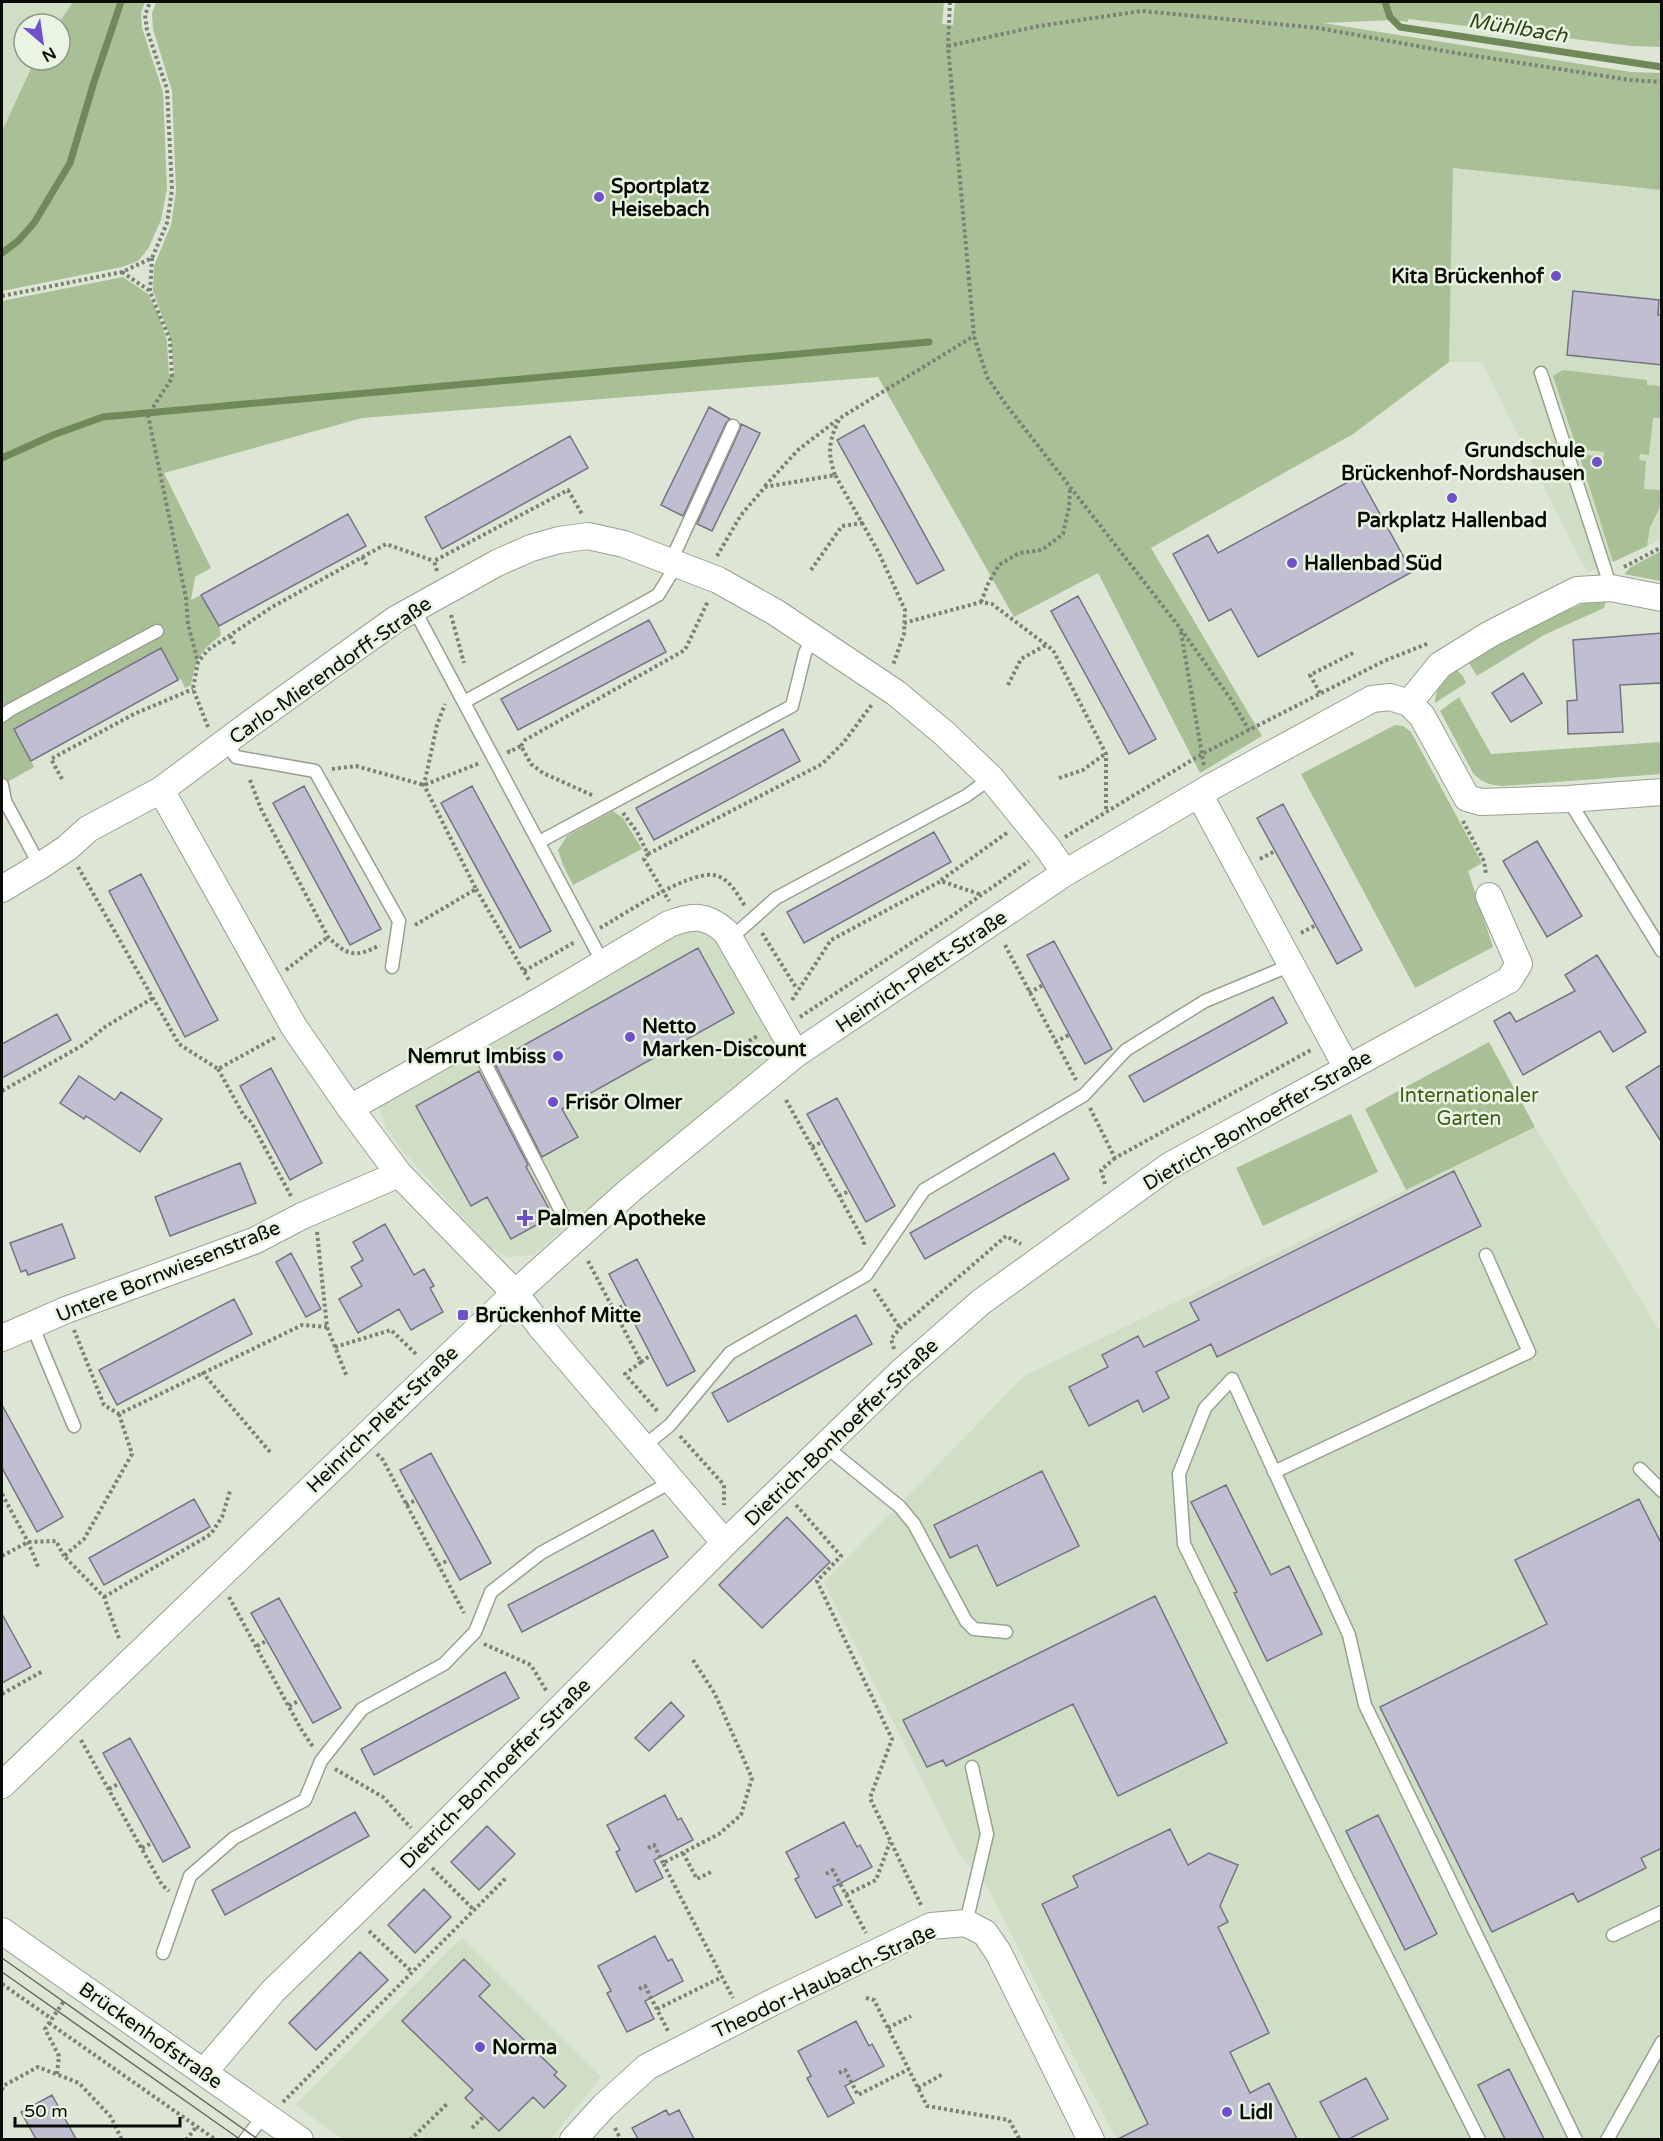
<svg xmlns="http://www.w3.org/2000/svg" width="1663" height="2141" font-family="'Varela Round',sans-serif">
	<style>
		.built { fill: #d1dec6 }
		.green { fill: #a9bf96 }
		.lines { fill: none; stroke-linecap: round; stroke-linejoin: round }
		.stream { stroke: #6f8958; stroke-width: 7 }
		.building { fill: #c0bed0; stroke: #747383; stroke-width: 1.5 }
		.service-casing { stroke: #98a191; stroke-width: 15 }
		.minor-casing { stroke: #98a191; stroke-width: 28 }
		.path { stroke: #7b8175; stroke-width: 4; stroke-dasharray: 3 3; stroke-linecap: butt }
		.service { stroke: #fff; stroke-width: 12 }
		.minor { stroke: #fff; stroke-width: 26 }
		.tram { stroke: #656a60; stroke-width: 1.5 }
		.poi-dot { fill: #6f50ca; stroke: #eaf4e2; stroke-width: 2 }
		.labels { text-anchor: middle; stroke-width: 5; stroke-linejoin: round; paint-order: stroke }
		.poi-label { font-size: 20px; font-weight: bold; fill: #0a0d07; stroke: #eaf4e2; text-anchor: start }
		.street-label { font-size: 20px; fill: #0a0d07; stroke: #eaf4e2 }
		.park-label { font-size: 20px; fill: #3d5d18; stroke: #eaf4e2 }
		.water-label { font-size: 21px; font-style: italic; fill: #2f4617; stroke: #eaf4e2 }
	</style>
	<rect width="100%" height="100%" fill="#dde6d5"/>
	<path class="built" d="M2,2H73L58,24H24V60H35L2,131Z
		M1453,168L1661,190V539L1587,573L1482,362H1449Z
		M694,925L718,936L770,1029L773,1045L770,1058L533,1255L509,1257L490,1248L401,1149L385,1126L380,1111L383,1099L683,929Z
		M1535,1127L1661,1333V2139H1116L987,1887L958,1852L824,1582L1024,1376Z
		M462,1937L601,2077L551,2139H343L295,2105Z"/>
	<path class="green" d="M73,2H145L141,13L142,28L163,92L167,189L161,220L148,249L138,261L122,267L2,291V131L35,60H60V24H58Z
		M156,2H944L942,24L953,25L955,2H1661V47L1632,46L1408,19V22L1394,20L1323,23L1631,72L1661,73V190L1453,168L1449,362L1353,434L1151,548L1262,736L1200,773L1098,573L1014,617L878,377L362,418L164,473L211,568L195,577L191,600L201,595L219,626L221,635C200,651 196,659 191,685L185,688L181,679L178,680L161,648L14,729L34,767L2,785V301L123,277L148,294L159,316L167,341L169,375L174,372L171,340L153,291L154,266L171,225L176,191L172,91L153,29L152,13Z
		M1563,370L1647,380V385L1661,386V418H1653L1649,455L1640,454L1639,460L1646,461L1644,489L1661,490V505L1650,527L1647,546L1613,562L1579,454L1604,457V452L1577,449L1553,376Z
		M1661,551V581L1624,574L1631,567Z
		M1597,598L1607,599L1604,608L1544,635L1477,676L1466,658L1544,620Z
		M1457,670L1463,676L1466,683L1435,703C1436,690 1442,673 1457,670Z
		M1459,697L1491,754L1661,742V774L1503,786C1490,785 1482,783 1473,773L1440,711Z
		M1395,725L1403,726L1411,732L1482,863L1468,871L1493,947L1415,988L1301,774Z
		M613,811L623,818L642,849L573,885L563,865L558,850L567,836Z
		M1489,1042L1535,1127L1406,1190L1365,1109Z
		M1351,1114L1378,1172L1263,1226L1236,1168Z"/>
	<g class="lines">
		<path class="stream" d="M1385,2L1390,17L1400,27L1662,67
			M2,253L18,241L34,223L70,163L94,82L121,2
			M2,458L53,435L103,417L929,342"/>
	</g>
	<path class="building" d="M1573,291L1659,300L1658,315H1662V365L1567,355Z
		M709,407L730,419L726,423L683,516L661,505Z
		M741,424L760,433L712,531L697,524L740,429Z
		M864,425L944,570L917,584L837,440Z
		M570,436L588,468L442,549L425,517Z
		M1359,476L1412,572L1258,657L1231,609L1209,621L1173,554L1208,535L1218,553Z
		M348,514L366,546L219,626L201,595Z
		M1078,596L1156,739L1129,754L1051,611Z
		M649,620L666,652L518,730L501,699Z
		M1662,633V683L1620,685L1623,732L1568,734L1567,701L1577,700L1573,640Z
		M161,648L178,680L31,761L14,729Z
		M1523,673L1542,703L1511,722L1492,693Z
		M783,729L800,761L654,840L636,808Z
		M304,786L381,929L350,945L273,803Z
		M472,786L551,931L520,948L441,803Z
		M1283,804L1362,950L1337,964L1257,818Z
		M934,832L951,862L804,943L787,912Z
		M1537,841L1582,916L1547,937L1503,861Z
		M141,874L218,1020L185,1037L109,891Z
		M1054,941L1112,1049L1085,1064L1027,955Z
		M698,948L734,1013L562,1109L578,1137L542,1157L494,1062Z
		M1597,955L1646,1032L1613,1052L1600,1031L1523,1075L1494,1021L1510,1012L1516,1022L1575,991L1565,975Z
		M1273,997L1287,1023L1144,1102L1129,1076Z
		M57,1014L71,1040L2,1078V1044Z
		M1662,1064V1143L1626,1087Z
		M271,1068L322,1163L290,1180L240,1086Z
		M479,1071L528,1165L526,1167L553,1216L511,1239L487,1197L471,1206L416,1106Z
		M79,1076L115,1100L121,1092L162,1119L140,1152L86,1116L84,1119L60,1103Z
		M837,1098L895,1206L866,1222L807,1114Z
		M1054,1153L1069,1179L925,1259L910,1233Z
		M240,1163L256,1203L170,1236L155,1197Z
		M1454,1171L1481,1226L1217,1357L1211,1344L1156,1372L1169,1398L1143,1412L1138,1400L1089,1426L1069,1387L1108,1367L1102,1355L1138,1336L1144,1347L1199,1320L1190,1303Z
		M62,1224L75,1258L28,1275L26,1270L21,1272L10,1243Z
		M385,1224L414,1275L424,1269L434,1286L430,1288L443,1312L411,1330L399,1309L358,1333L339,1299L362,1286L351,1267L363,1260L353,1242Z
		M291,1253L321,1309L306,1317L276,1262Z
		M637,1259L695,1371L667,1386L609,1274Z
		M234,1299L252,1334L117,1405L99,1370Z
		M856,1315L872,1344L728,1422L712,1393Z
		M2,1405L63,1517L37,1532L2,1468Z
		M431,1453L491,1563L460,1580L400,1470Z
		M1042,1471L1079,1546L997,1586L977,1545L950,1558L934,1525Z
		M1226,1485L1271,1575L1289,1566L1322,1634L1267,1661L1234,1593L1237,1592L1191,1502Z
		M194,1499L210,1527L104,1585L89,1558Z
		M1639,1499L1662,1545V1848L1641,1858L1646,1868L1578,1902L1573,1893L1492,1932L1380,1707L1547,1624L1515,1560Z
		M787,1517L830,1562L762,1628L719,1585Z
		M653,1530L668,1557L522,1632L508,1605Z
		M1155,1596L1227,1743L1118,1796L1073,1704L946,1766L943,1760L927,1767L903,1720Z
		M279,1598L341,1708L313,1723L251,1613Z
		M2,1614L31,1667L2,1683Z
		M505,1672L519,1698L374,1775L361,1749Z
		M671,1702L684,1716L649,1751L635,1738Z
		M130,1738L190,1847L163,1862L103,1753Z
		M665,1795L678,1820L681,1818L693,1840L654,1860L663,1878L636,1892L616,1852L620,1850L607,1825Z
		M355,1812L369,1836L225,1915L212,1890Z
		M1378,1815L1437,1934L1405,1950L1346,1831Z
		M844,1822L857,1847L860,1845L872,1867L833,1887L842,1905L816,1918L795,1879L799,1877L786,1852Z
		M487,1826L515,1854L479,1890L451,1862Z
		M1170,1829L1188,1865L1209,1853L1238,1865L1220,1906L1228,1922L1218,1927L1269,2033L1230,2052L1250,2093L1269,2083L1297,2139H1118L1148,2124L1042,1904L1078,1887L1073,1876Z
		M424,1889L451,1917L415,1953L388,1925Z
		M655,1936L668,1961L672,1959L683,1981L645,2001L654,2019L627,2032L607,1993L611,1991L598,1966Z
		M360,1952L388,1980L316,2050L289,2023Z
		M464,1959L490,1985L479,1996L557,2072L554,2075L566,2086L544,2108L533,2097L499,2131L465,2098L473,2090L402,2021Z
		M856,2021L869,2046L872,2044L884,2066L845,2086L854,2103L828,2117L807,2078L811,2076L798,2051Z
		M1509,2069L1544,2139H1505L1478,2085Z
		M1366,2078L1388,2119L1349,2139H1340L1320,2102Z
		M52,2095L76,2139H36L21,2112Z
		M666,2110L669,2115L679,2110L694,2139H638L632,2128Z"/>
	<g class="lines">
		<g class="service-casing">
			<path id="service" d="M1541,373L1611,588
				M671,561L733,426
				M414,609L603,963
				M464,702L658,595L677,564
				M2,716L10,710L157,631
				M225,742L236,757L315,771L399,921L392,967
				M2,785L5,801L40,866
				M1568,799L1662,951
				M539,842L792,706L805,653L812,638
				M729,937L739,931L776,898L966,796L991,778
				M472,1038L564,1217
				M32,1325L74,1426
				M825,1446L900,1507L914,1524L966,1621L974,1629L1006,1632
				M643,1447L670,1425L730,1353L866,1275L924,1190L1084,1095L1126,1050L1205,1001L1291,965
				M1640,1469L1662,1491
				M1274,1472L1529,1352L1486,1255
				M966,1923L987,1834L972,1767
				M1613,1935L1662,1912
				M163,1953L190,1876L234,1838L305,1800L321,1761L362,1709L444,1664L475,1632L491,1592L541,1553L673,1481
				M245,2140L264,2115
				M1479,2140L1347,1878L1184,1544L1179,1474L1205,1408L1232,1379L1349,1635L1365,1705L1576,2140
				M1607,2140L1662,2042"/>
		</g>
		<g class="minor-casing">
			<path id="minor" d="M1409,703L1422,716L1467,798L1481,802L1568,799L1662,792
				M1409,703L1440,665L1490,634L1577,590L1611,588L1662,598
				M161,790L294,1027L350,1108L399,1174L515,1293L540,1326L725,1543
				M1199,794L1347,1068
				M2,889L40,866L67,848L88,829L161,790L251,723L396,619L497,563L531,548L559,540L588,536L624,544L718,580L775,612L896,693L945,734L991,778L1047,847L1065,873
				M350,1108L541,1000L669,924C693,915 706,914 726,932L796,1054
				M2,1338L66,1310L254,1241L302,1216L399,1174
				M2,1785L515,1293L629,1191L796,1054L1065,873L1209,788L1372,699L1390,697L1409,703
				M2,1931L300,2140
				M204,2072L273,1991L417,1852L725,1543L900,1373L981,1302L1169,1166L1509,980L1519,964L1489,896
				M573,2140L604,2106L647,2067L775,2001L931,1926L966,1923L985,1933L998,1952L1091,2140"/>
		</g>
		<path class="path" d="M950,2L948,46L974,336L987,377L1007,406L1180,628L1230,698L1249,730
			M948,46L1039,26L1142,11L1318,28L1450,52L1630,80L1662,82
			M152,258L150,292L170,340L172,378L148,415L186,598L188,624L198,662
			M122,272L150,291
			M2,296L122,272L152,258L167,223L172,190L167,89L147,30L145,15L150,2
			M835,475C827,452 829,439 840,418L974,336
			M765,486L798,450L837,420
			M717,556L741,515L765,487L835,475L879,553L905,610L904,634L893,665
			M362,557L368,567
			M1624,567L1662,547
			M811,570L842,526L863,523
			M437,571L434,561L568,490L582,514
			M981,602L988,584L999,565L1019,553L1042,550L1063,534L1069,507L1070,488
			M451,615L464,663
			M904,623L981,602L992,604L1053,650L1106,754V812
			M1181,632L1204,766
			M230,636L235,645
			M1008,685L1021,659L1046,645
			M1320,693L1310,675L1355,652
			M208,727L193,689L198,662L208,650L272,607L386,544L434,561
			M521,746L525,740L685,650L708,601
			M508,750L509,752L521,746L531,764L543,773L594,796
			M332,769L356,766L424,785L480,763
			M1059,778L1083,770L1105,754
			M62,779L51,759L134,714L193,689
			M250,780L261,809L328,937C348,956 355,958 380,945
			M623,813L637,832L648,854L644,859L669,901
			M1463,821L1484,861L1486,874
			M1065,837L1202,754L1384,661L1429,643
			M648,854L822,764L844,742L873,703
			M1260,859L1275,851
			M78,867L179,1044L218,1069L276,1037
			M941,880L1008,832
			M476,889L530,982
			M415,925L476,889L424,785L437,725L445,704
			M600,928C625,914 686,872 713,875C729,877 737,894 745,906
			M762,933L797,989
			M1301,933L1316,925
			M1005,945L1076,1080
			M286,970L328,937
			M524,971L575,942
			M1029,993L1043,985
			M792,1000L831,940L941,881L982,895
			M800,1017L949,918L1029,861
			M749,1041L759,1035
			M1055,1042L1069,1035
			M218,1069L244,1116L251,1122L292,1198
			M2,1091L83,1045L105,1027L153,998
			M786,1100L864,1241V1247
			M1090,1108L1115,1158L1311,1050
			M812,1147L822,1142
			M1105,1184L1101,1170L1115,1158
			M839,1196L849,1191
			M317,1232L327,1327L347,1377
			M588,1261L641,1362L625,1374L659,1413
			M874,1289L900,1328
			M614,1310L625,1305
			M74,1330L104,1405L119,1414L302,1325L327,1327
			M335,1347L391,1330L417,1355
			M894,1349L891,1339L900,1328L1006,1236L1021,1244
			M641,1362L651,1355
			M202,1372L270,1452
			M119,1414L132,1454L84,1539L64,1556L104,1597L120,1641
			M680,1436L724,1485V1505
			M377,1454L383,1460L464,1613
			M2,1494L28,1542L39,1569
			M406,1505L416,1500
			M796,1505L841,1556L817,1581L892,1739L870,1798L922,1907
			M2,1556L28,1542L56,1541L64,1556
			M438,1565L449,1560
			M104,1597L211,1534L222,1517L230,1491
			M229,1597L301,1729L313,1747
			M484,1644L531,1665L547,1692
			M257,1646L266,1641
			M693,1660L715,1694L752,1778L741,1815L719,1834L663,1863L733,1998
			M2,1694L43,1671
			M289,1706L300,1700
			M81,1740L162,1885L169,1891
			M335,1769L383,1797L411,1828
			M109,1789L120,1783
			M142,1848L152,1843
			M648,1848L654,1845L663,1863
			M683,1853L697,1879L711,1872
			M432,1868L474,1910
			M826,1874L833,1870L866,1933
			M846,1895L876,1880L890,1842
			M369,1931L412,1972
			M2,1984L52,2019
			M639,1989L645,1986L668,2031
			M866,1998L874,2000L927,2106L1009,2120L1020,2140
			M657,2009L722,1977
			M49,2023L216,2140
			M888,2028L911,2016
			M839,2073L845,2070L858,2095L909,2069
			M57,2074L59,2056L45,2029L64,2001
			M918,2088L943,2074
			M2,2090L3,2086L38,2067L79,2083L111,2117L122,2140
			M283,2102L506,1878
			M472,2128L484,2116
			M615,2128L621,2140
			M186,2140L197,2126
			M410,2140L448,2103"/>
		<use href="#service" class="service"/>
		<use href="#minor" class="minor"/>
		<path class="tram" d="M2,1958L259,2140
			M2,1972L241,2140"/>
	</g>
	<g class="poi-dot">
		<circle cx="599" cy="197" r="6"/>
		<circle cx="1556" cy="276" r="6"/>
		<circle cx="1597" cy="462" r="6"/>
		<circle cx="1452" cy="498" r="6"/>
		<circle cx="1292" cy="563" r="6"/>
		<circle cx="630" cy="1037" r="6"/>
		<circle cx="558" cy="1056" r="6"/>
		<circle cx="553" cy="1102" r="6"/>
		<path d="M522 1209h6v6h6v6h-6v6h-6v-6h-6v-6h6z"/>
		<rect x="457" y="1309" width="12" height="12" rx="3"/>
		<circle cx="480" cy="2047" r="6"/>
		<circle cx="1227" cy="2112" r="6"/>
	</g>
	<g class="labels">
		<g class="poi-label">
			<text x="611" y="193">Sportplatz<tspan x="611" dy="23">Heisebach</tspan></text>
			<text x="1544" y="283" text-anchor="end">Kita Brückenhof</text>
			<text x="1585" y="457" text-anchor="end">Grundschule<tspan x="1585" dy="23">Brückenhof-Nordshausen</tspan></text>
			<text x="1452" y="527" text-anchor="middle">Parkplatz Hallenbad</text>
			<text x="1304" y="570">Hallenbad Süd</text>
			<text x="642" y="1033">Netto<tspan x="642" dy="23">Marken-Discount</tspan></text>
			<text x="546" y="1063" text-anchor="end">Nemrut Imbiss</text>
			<text x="565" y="1109">Frisör Olmer</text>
			<text x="537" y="1225">Palmen Apotheke</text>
			<text x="475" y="1322">Brückenhof Mitte</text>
			<text x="492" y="2054">Norma</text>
			<text x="1239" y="2119">Lidl</text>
		</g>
		<g class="street-label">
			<text transform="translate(330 670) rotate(-35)" y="7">Carlo-Mierendorff-Straße</text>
			<text transform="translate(921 971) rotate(-34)" y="7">Heinrich-Plett-Straße</text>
			<text transform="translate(1257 1120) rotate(-30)" y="7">Dietrich-Bonhoeffer-Straße</text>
			<text transform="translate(168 1271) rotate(-22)" y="7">Untere Bornwiesenstraße</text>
			<text transform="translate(382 1419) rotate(-44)" y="7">Heinrich-Plett-Straße</text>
			<text transform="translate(841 1432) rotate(-44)" y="7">Dietrich-Bonhoeffer-Straße</text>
			<text transform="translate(495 1773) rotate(-45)" y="7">Dietrich-Bonhoeffer-Straße</text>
			<text transform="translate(824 1981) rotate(-25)" y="7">Theodor-Haubach-Straße</text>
			<text transform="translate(151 2035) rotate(35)" y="7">Brückenhofstraße</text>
		</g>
		<g class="park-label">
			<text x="1469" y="1102">Internationaler<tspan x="1469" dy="23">Garten</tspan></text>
		</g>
		<g class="water-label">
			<text transform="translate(1518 28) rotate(9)" y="7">Mühlbach</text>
		</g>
	</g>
	<rect width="1663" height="2141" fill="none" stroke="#0a0d07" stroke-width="6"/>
	<g transform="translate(42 42) rotate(151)"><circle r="28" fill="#eaf4e2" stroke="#90988a" stroke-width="1.5"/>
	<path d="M0-4.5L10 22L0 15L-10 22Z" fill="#6f50ca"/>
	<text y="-9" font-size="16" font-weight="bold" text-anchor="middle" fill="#0a0d07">N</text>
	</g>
	<path d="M15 2117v9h165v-9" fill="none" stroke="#0a0d07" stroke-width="3"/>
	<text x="24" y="2117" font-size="18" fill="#0a0d07" stroke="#eaf4e2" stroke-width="4.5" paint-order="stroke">50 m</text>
</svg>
